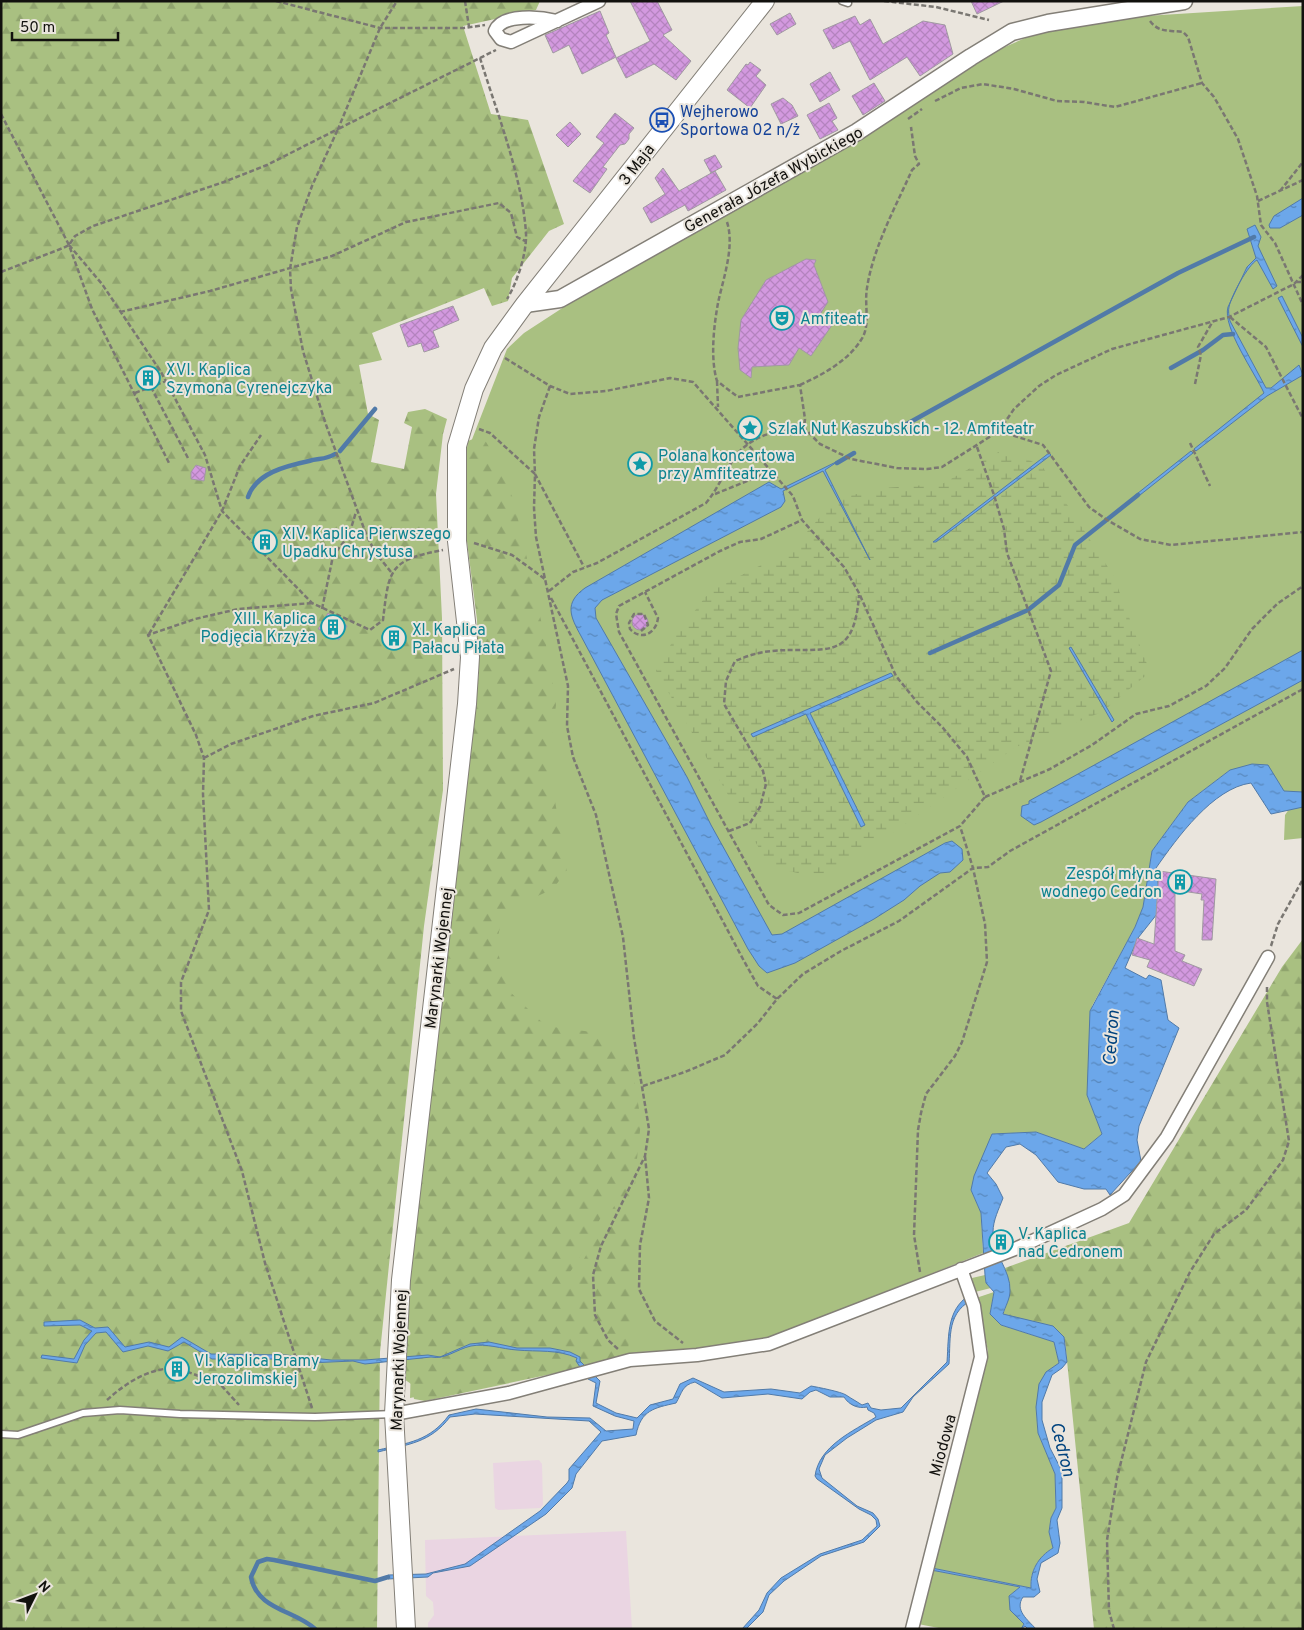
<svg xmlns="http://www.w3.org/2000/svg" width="1304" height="1630" font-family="Overpass,sans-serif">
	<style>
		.industrial { fill: #ead5e2 }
		.green { fill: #a9c081 }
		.forest { fill: url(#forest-firs) }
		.wetland { fill: url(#wetland-marsh) }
		.water { fill: url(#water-ripples); stroke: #517aa8 }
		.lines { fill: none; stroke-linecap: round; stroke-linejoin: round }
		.stream { stroke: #517aa8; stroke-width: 4.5 }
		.building { fill: url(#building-cross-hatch); stroke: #a099a1 }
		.service-casing { stroke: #837f77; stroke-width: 9 }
		.minor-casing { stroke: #837f77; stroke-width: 15 }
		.tertiary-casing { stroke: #837f77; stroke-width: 19 }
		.secondary-casing { stroke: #837f77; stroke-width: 20 }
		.path { stroke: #7a7772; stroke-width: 2.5; stroke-dasharray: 5 2.5; stroke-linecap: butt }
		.service { stroke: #fff; stroke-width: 6 }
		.minor { stroke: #fff; stroke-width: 12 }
		.tertiary { stroke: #fff; stroke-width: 16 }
		.secondary { stroke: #fff; stroke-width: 18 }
		.labels { text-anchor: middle; stroke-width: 4; stroke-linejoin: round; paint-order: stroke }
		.transit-label { font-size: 16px; fill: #164399; stroke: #eae5dd; text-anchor: start }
		.street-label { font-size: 16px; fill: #12110e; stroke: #eae5dd }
		.culture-label { font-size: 16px; fill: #0d838f; stroke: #eae5dd; text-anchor: start }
		.water-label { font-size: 18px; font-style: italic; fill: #00437e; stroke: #eae5dd }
	</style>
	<defs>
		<pattern id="forest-firs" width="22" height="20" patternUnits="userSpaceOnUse" patternTransform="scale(1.25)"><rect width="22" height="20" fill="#a9c081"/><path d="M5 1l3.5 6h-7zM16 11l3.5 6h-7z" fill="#90a46e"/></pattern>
		<pattern id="wetland-marsh" width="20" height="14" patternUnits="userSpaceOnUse" patternTransform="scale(1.25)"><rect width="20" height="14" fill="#a9c081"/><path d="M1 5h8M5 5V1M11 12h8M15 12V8" fill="none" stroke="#90a46e"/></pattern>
		<pattern id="water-ripples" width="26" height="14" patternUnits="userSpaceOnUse" patternTransform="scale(1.25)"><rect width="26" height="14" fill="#6ca7ea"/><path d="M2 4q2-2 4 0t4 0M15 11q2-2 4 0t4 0" fill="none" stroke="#5787bc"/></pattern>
		<pattern id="building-cross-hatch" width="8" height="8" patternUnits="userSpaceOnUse" patternTransform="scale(1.25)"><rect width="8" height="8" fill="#d399df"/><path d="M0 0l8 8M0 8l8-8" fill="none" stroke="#b483be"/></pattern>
	</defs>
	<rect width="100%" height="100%" fill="#eae5dd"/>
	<path class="industrial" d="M539,1460L542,1464L543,1505L540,1508L498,1510L495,1508L493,1463Z
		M626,1531L632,1629H428V1623L434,1615L433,1602L426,1596L425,1540Z"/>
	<path class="green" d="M1303,6V838L1284,840L1285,815L1300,793L1284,791L1230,770L1188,802L1152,851L1143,907L1135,927L1092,1006L1087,1095L1102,1134L1084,1149L1036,1132L992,1134L971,1190L981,1213L983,1253L766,1340L702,1350L638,1352L410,1398L412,1331L483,662L471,442L507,349L524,333L590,290L998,50L1039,32L1130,17Z
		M985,1275L986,1283L991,1288L975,1292L972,1278Z
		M994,1292L990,1314L1001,1325L1054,1342L1059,1363L1051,1369L1036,1407L1038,1433L1055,1474L1056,1508L1051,1518L1049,1532L1053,1548C1039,1557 1029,1571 1031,1588L932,1568L988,1351L976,1298Z
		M931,1570L1020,1587L1009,1596L1024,1624L1021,1629H944L918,1624Z"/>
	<path class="forest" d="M1,1H540L536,10L463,26L491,114L528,120L564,224L549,231L512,278L508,301L492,306L484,288L372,333L382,360L359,365L368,414L379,420L371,462L404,469L412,427L404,423L408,412L425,409L447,419L443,434L436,494L442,618L443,790L424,926L380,1352L377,1629H1Z
		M478,437L486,442L497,460L514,501L545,638L556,705L548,761L567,870L553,889L520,904L501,923L496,945L508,990L546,1026L607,1034L634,1079L641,1121L637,1159L608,1204L577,1262L554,1295L557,1296L580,1266L637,1166L632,1215L633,1312L627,1358L425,1401L414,1399L411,1384L404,1379L408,1291L479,671L477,620L464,518V468L468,441Z
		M1303,939V1629H1094L1065,1341L1003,1315L1010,1291L1005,1268L1129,1223L1282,967Z"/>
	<path class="wetland" d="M1004,449L1042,466L1113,575L1150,672L1102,712L1016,747L882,840L821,878L770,867L656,671L675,637L709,592L792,549L836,499L882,488L942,484Z"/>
	<path class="water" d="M1303,198V215L1280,228H1270L1269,225L1274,216Z
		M1255,225L1261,237L1258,246L1277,286L1273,289L1257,260C1248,265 1231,296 1229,307C1228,310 1229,316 1230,321L1266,388H1271L1299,365L1303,375L1267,396L1196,451L1194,449L1264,393C1255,373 1222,327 1228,307L1247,267L1256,258L1247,229Z
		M1282,296L1303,338V347L1278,298Z
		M1191,451L1193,453L1135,499L1133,497Z
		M1049,453L1051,455L936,542H933Z
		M840,460L825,470L870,560L823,471L783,491L785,501L781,507L602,600L595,608L596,618L687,777L711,825L772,935L782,934L945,843L952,841L962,849L963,860L950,872L940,873L920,886L904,900L874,919L795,963L767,973L759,966L748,949L581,636C570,616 564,603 585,588L769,482L781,489Z
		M1071,647L1114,720L1112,722L1069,648Z
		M1303,650V680L1041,822L1034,825L1021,816L1022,806L1029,804V801Z
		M891,673L893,676L810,713L865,825L861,827L806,714L753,737L751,734Z
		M1252,764L1268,765L1284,791L1303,792V807L1271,814L1251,783C1213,788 1177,838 1156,868L1159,891L1157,914L1138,938L1125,968L1146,979L1149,975L1161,980L1168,1020L1179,1028L1139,1126L1137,1140L1141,1161L1110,1195L1106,1189H1084L1058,1182L1036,1155L1020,1144L1006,1147L987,1173L996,1184L1003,1198C999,1209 993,1220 993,1232C992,1253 1011,1270 1010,1291C1010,1299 1005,1307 1003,1314L1053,1326L1064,1337L1067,1362L1062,1368L1052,1375L1042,1402V1420L1050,1448L1062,1471V1508L1057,1520L1060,1543L1058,1553L1041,1563L1037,1579L1040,1592L1034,1597H1023C1014,1610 1028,1620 1036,1629H1028L1025,1626L1021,1629L1024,1624L1010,1610L1009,1596L1020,1587L931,1570L932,1568L1031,1588C1030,1571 1038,1557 1053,1548L1049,1532L1051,1518L1056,1508L1055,1474L1038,1433L1036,1407L1039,1384L1046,1372L1059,1363L1054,1342L1001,1325L990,1314L994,1292L986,1283L985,1275L981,1213L971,1190L974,1176L992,1134L1036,1132L1084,1149L1102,1134L1087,1095L1090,1011L1135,927L1143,907L1152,851L1188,802L1230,770Z
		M975,1292L976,1298C946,1311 951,1336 949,1364L913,1397L903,1412L876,1420L847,1438L825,1455L819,1469L822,1478L857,1506L873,1513L878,1519L880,1526L864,1542L821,1556L784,1581L769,1595L763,1612L746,1629H742L759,1610L767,1593L781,1578L820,1554L862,1540L877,1526L876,1520L871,1515L859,1509L817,1479L815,1476C819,1446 853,1431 876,1417L874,1413L868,1410L867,1407C858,1409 849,1405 844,1397H830L816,1390L810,1392L802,1399L768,1394L722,1398L695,1382C682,1385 682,1393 676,1403C654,1408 641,1410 636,1435L602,1441L576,1474L572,1488L546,1514L470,1566L433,1573L428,1577L388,1579V1575L426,1574L465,1564L540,1511L567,1483L569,1480V1469L601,1432L589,1421L475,1414L450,1417C430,1443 409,1444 378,1452V1450C408,1443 430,1441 449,1415L476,1409L547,1417L590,1418L606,1431L633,1429L634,1421L615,1416L593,1406L596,1383L588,1379L576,1361L577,1358C557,1349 538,1352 517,1350C501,1349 487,1343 471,1346C457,1349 445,1360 431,1357L365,1364L353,1361L308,1363L289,1359H212L184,1342L168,1351L148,1346L123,1352L106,1332L96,1333L85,1345L77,1363L41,1358L42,1355L74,1359L84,1340L92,1331L80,1325L44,1326V1322L80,1320L95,1328L108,1327L125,1347L149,1342L169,1347L182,1337L211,1354L286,1355L331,1360H365L428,1355L440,1357L470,1344L489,1342L517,1348H550L570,1352L580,1357V1361L600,1381L596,1403L616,1413L637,1418L650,1405L673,1399L680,1384L693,1378L724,1392L771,1389L800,1393L811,1386C817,1387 842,1392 846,1395C852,1399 856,1401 862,1405L868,1403L871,1408L881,1410L901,1408L947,1362C949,1334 946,1306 975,1292Z"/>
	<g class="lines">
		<path class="stream" d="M1171,368L1203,350L1223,335L1233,334
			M896,430L1178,273L1254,237
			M340,451L375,409
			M837,463L854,453
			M248,497C256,473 286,466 309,461C318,458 326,460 335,454
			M930,653L1028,610L1059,585L1075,545L1138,495
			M315,1629C295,1610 257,1610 251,1577L258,1562L267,1559L274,1560L375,1581L388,1577"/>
	</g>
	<path class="building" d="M630,1H657L672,30L663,35L691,61L676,80L654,64L626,78L616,58L650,41Z
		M971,1H1004L977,14Z
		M600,11L609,33L606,35L616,57L582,74L569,45L553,53L545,35Z
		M790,13L796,24L777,35L770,24Z
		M855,16L860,25L870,19L883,44L923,21L945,25L953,54L920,76L907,57L870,80L850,41L833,49L823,30Z
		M750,62L761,70L756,76L766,85L750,108L727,90L746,64L748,65Z
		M830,72L840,90L820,102L810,84Z
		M874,83L885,101L863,115L852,96Z
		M783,98L792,105L798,116L781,124L771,104Z
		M829,103L837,118L832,121L838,130L820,139L807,115Z
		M615,113L634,128L629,134V139L625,144L620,145L603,167L607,169L590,193L573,181L604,143L596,137Z
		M570,122L581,134L568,147L556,135Z
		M715,155L722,167L711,173L704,160Z
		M663,168L679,191L715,171L726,190L688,211L685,205L651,223L643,208L665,194L655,178Z
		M806,259L816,260L814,265L828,302L819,316L832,325L811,356L799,348L789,365L752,367L751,378L740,370L738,348L741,320L766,280Z
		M453,306L459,320L433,331L439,347L424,352L421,343L408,347L400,325Z
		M196,465L206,468L204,481L191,479V472Z
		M328,613L347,626L339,640L318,629Z
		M632 622a8 8 0 1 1 16 0a8 8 0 1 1-16 0Z
		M396,630L401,643L388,648L382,635Z
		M1159,871L1216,879L1212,940H1202L1204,900H1201L1202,894L1175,890V951L1185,955L1182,961L1202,969L1194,986L1147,967L1150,960L1132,955L1137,938L1154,944Z"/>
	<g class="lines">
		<g class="service-casing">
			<path id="service" d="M842,1L848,3
				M1,1434L18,1435L83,1413L120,1410L180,1414L315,1417L394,1414"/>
		</g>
		<g class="minor-casing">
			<path id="minor" d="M557,21C541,17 502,13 495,31L501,39L511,42L599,1
				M394,1414L509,1393L630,1360L697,1355L769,1344L1015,1249L1102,1209L1124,1195L1167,1137L1268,957
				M912,1629L981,1357L974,1306L961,1269"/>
		</g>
		<g class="tertiary-casing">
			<path id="tertiary" d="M525,304L560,299L857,132L971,57L1012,32L1048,23L1184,1"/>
		</g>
		<g class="secondary-casing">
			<path id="secondary" d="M406,1629L394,1414L401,1280L467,704L470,657L457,541V446L474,389L493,348L525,304L765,1"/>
		</g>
		<path class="path" d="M276,1L380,28H464L485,25
			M465,1L469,27
			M884,1L936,7L989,20
			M1150,21C1159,33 1169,30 1183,32L1188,37L1202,83L1214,97L1238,139L1257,196L1261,225L1275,243L1303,305
			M480,58C497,113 522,176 526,233C527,253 517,283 507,299
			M935,101L961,88L983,84L1014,89L1057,101L1084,102L1115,107L1202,83
			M1,114L69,245L92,309L170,465
			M908,119L922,109
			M1280,191L1303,162
			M1258,201L1303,180
			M727,222C735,247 723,279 718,303C714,325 710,358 717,381L738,397L800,385L805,419L804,428L820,444L851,459L897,468L927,469L942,467L999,431L1014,409L1039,386L1056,375L1112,349L1229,317L1294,284L1303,275
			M69,245L102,284L161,372L205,455L222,511L312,603L370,630L383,620C389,569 389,560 443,550
			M1,272L63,248L69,245L75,236L93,226L224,182L267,165L338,129L380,28L397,1
			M1296,282H1303
			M120,312L210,291L332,256L406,222L499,203L511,213L517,237L525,241
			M1230,317L1266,347L1303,419
			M505,358L550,386L570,394L606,391L670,378L693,382L793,496L802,520L844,567L859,593L896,676L917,702L943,728L967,757L985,797L960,826L799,913L783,915L769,905L619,632L616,614L619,606L720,551L740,542L761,539L802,520
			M717,381L718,407
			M1195,384L1201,355L1198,347L1213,321
			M800,385C822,375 848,361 861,340C871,326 864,305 867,288C873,248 895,208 912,170L919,164L915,156L911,127
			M550,386L539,417L534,449L535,474L584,567
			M151,387L189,460
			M135,393L166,381
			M479,429L490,433L535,474L534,508L536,537L568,686L567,726L573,757L596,815L623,937L634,1038L649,1129L645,1156L601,1246L593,1275L595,1315L608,1340L619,1350
			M999,431L1043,445L1089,507L1107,520L1140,539L1171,545L1303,532
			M1190,443L1210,486
			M977,447L994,495L1004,529L1007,553L1051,671L1020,781
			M715,494L772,471
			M474,543L512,555L545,579
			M391,572L375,552L366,534L325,422L303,351L291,289L290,269L297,227L312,186L338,129L496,50
			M549,591L573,572L597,563L706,503C717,490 723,475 733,460C748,436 778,429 804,428
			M551,598L744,961L758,986L777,999
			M322,609L333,556L349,535L356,512
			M641,631L648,625L644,614H634L629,623L630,629C641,641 656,634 658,618L645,592
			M149,634L222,511L240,466L261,435
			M204,758L231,744L313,716L374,703L454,669
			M985,797L1050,769L1092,745L1136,714L1169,706L1206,686L1225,668L1252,629L1277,604L1303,586
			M729,831L750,823L760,807L766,784L763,771L724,704L726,681L735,661C747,656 759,652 772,651C823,646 854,665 859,595
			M1271,946L1278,924L1303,879
			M643,1086L685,1072L725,1055L758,1023L777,999L803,974L841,951L899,921L973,868L988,867L1010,851L1303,689
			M645,1156L649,1198L640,1245L639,1289L655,1321L683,1343
			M920,1272L914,1235L918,1130L921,1113L926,1094L955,1056L962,1042L987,962L985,924L973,868L960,826
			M180,1369L220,1384L239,1405
			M107,1400C126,1383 147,1369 174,1368
			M312,1408L265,1263L242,1171L181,1011V982L209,910L203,794L204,758L196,735L148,635L195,619L238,609L312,603
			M1114,1629L1109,1611L1107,1540L1117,1478L1146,1362L1190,1272L1214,1234L1246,1210L1283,1160L1289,1141L1267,1002V986"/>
		<use href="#service" class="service"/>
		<use href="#minor" class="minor"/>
		<use href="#tertiary" class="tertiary"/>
		<use href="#secondary" class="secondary"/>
	</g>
	<defs>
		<g id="bus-ring" transform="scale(1.25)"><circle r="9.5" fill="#eae5dd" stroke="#1a4fb4" stroke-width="1.5"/><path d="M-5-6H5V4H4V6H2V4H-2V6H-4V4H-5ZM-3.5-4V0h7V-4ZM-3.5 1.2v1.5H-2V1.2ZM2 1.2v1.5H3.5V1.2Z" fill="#1a4fb4"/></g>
		<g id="theatre-ring" transform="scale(1.25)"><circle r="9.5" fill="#eae5dd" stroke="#0f9aa8" stroke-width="1.5"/><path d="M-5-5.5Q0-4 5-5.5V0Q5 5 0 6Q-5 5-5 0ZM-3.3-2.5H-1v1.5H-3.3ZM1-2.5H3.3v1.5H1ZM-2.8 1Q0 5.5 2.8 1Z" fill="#0f9aa8"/></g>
		<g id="building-ring" transform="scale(1.25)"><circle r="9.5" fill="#eae5dd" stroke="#0f9aa8" stroke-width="1.5"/><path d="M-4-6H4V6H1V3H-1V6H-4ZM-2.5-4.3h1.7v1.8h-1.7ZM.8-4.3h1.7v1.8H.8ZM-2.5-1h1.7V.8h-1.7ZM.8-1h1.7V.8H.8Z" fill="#0f9aa8"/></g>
		<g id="sight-ring" transform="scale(1.25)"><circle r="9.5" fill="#eae5dd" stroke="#0f9aa8" stroke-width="1.5"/><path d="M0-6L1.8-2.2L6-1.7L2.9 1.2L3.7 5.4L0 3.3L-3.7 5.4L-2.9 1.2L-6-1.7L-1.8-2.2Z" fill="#0f9aa8"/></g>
	</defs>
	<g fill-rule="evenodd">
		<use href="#bus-ring" x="662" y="120"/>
		<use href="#theatre-ring" x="782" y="318"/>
		<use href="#building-ring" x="148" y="378"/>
		<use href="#sight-ring" x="750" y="428"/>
		<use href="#sight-ring" x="640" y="464"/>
		<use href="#building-ring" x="265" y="542"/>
		<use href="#building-ring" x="333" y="627"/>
		<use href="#building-ring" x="394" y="638"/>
		<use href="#building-ring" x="1180" y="882"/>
		<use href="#building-ring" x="1001" y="1242"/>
		<use href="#building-ring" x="177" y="1369"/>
	</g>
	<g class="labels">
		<g class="transit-label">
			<text x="680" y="117">Wejherowo<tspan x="680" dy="18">Sportowa 02 n/ż</tspan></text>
		</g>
		<g class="street-label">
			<text transform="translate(636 164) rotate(-52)" y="6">3 Maja</text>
			<text transform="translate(773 179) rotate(-29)" y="6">Generała Józefa Wybickiego</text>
			<text transform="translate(438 958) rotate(-83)" y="6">Marynarki Wojennej</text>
			<text transform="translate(398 1360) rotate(-88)" y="6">Marynarki Wojennej</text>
			<text transform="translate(942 1445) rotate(-75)" y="6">Miodowa</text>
		</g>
		<g class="culture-label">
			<text x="800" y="324">Amfiteatr</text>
			<text x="166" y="375">XVI. Kaplica<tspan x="166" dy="18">Szymona Cyrenejczyka</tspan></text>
			<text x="768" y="434">Szlak Nut Kaszubskich - 12. Amfiteatr</text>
			<text x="658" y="461">Polana koncertowa<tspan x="658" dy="18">przy Amfiteatrze</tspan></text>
			<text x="282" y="539">XIV. Kaplica Pierwszego<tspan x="282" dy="18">Upadku Chrystusa</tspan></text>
			<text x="316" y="624" text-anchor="end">XIII. Kaplica<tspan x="316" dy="18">Podjęcia Krzyża</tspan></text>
			<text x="412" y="635">XI. Kaplica<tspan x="412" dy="18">Pałacu Piłata</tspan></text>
			<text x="1162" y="879" text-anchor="end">Zespół młyna<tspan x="1162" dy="18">wodnego Cedron</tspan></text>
			<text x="1018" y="1239">V. Kaplica<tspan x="1018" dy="18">nad Cedronem</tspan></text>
			<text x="194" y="1366">VI. Kaplica Bramy<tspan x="194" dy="18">Jerozolimskiej</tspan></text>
		</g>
		<g class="water-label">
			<text transform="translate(1111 1038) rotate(-86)" y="6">Cedron</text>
			<text transform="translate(1063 1449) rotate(76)" y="6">Cedron</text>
		</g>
	</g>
	<rect width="1304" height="1630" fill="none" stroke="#12110e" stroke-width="5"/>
	<g transform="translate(35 1595) rotate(48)" stroke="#eae5dd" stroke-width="4" paint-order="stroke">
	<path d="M0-4L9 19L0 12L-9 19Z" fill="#12110e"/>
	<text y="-8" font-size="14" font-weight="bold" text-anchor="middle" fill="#12110e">N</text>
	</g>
	<path d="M12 32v8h106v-8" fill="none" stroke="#12110e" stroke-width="2.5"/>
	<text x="20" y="32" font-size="15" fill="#12110e" stroke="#eae5dd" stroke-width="4" paint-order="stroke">50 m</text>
</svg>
